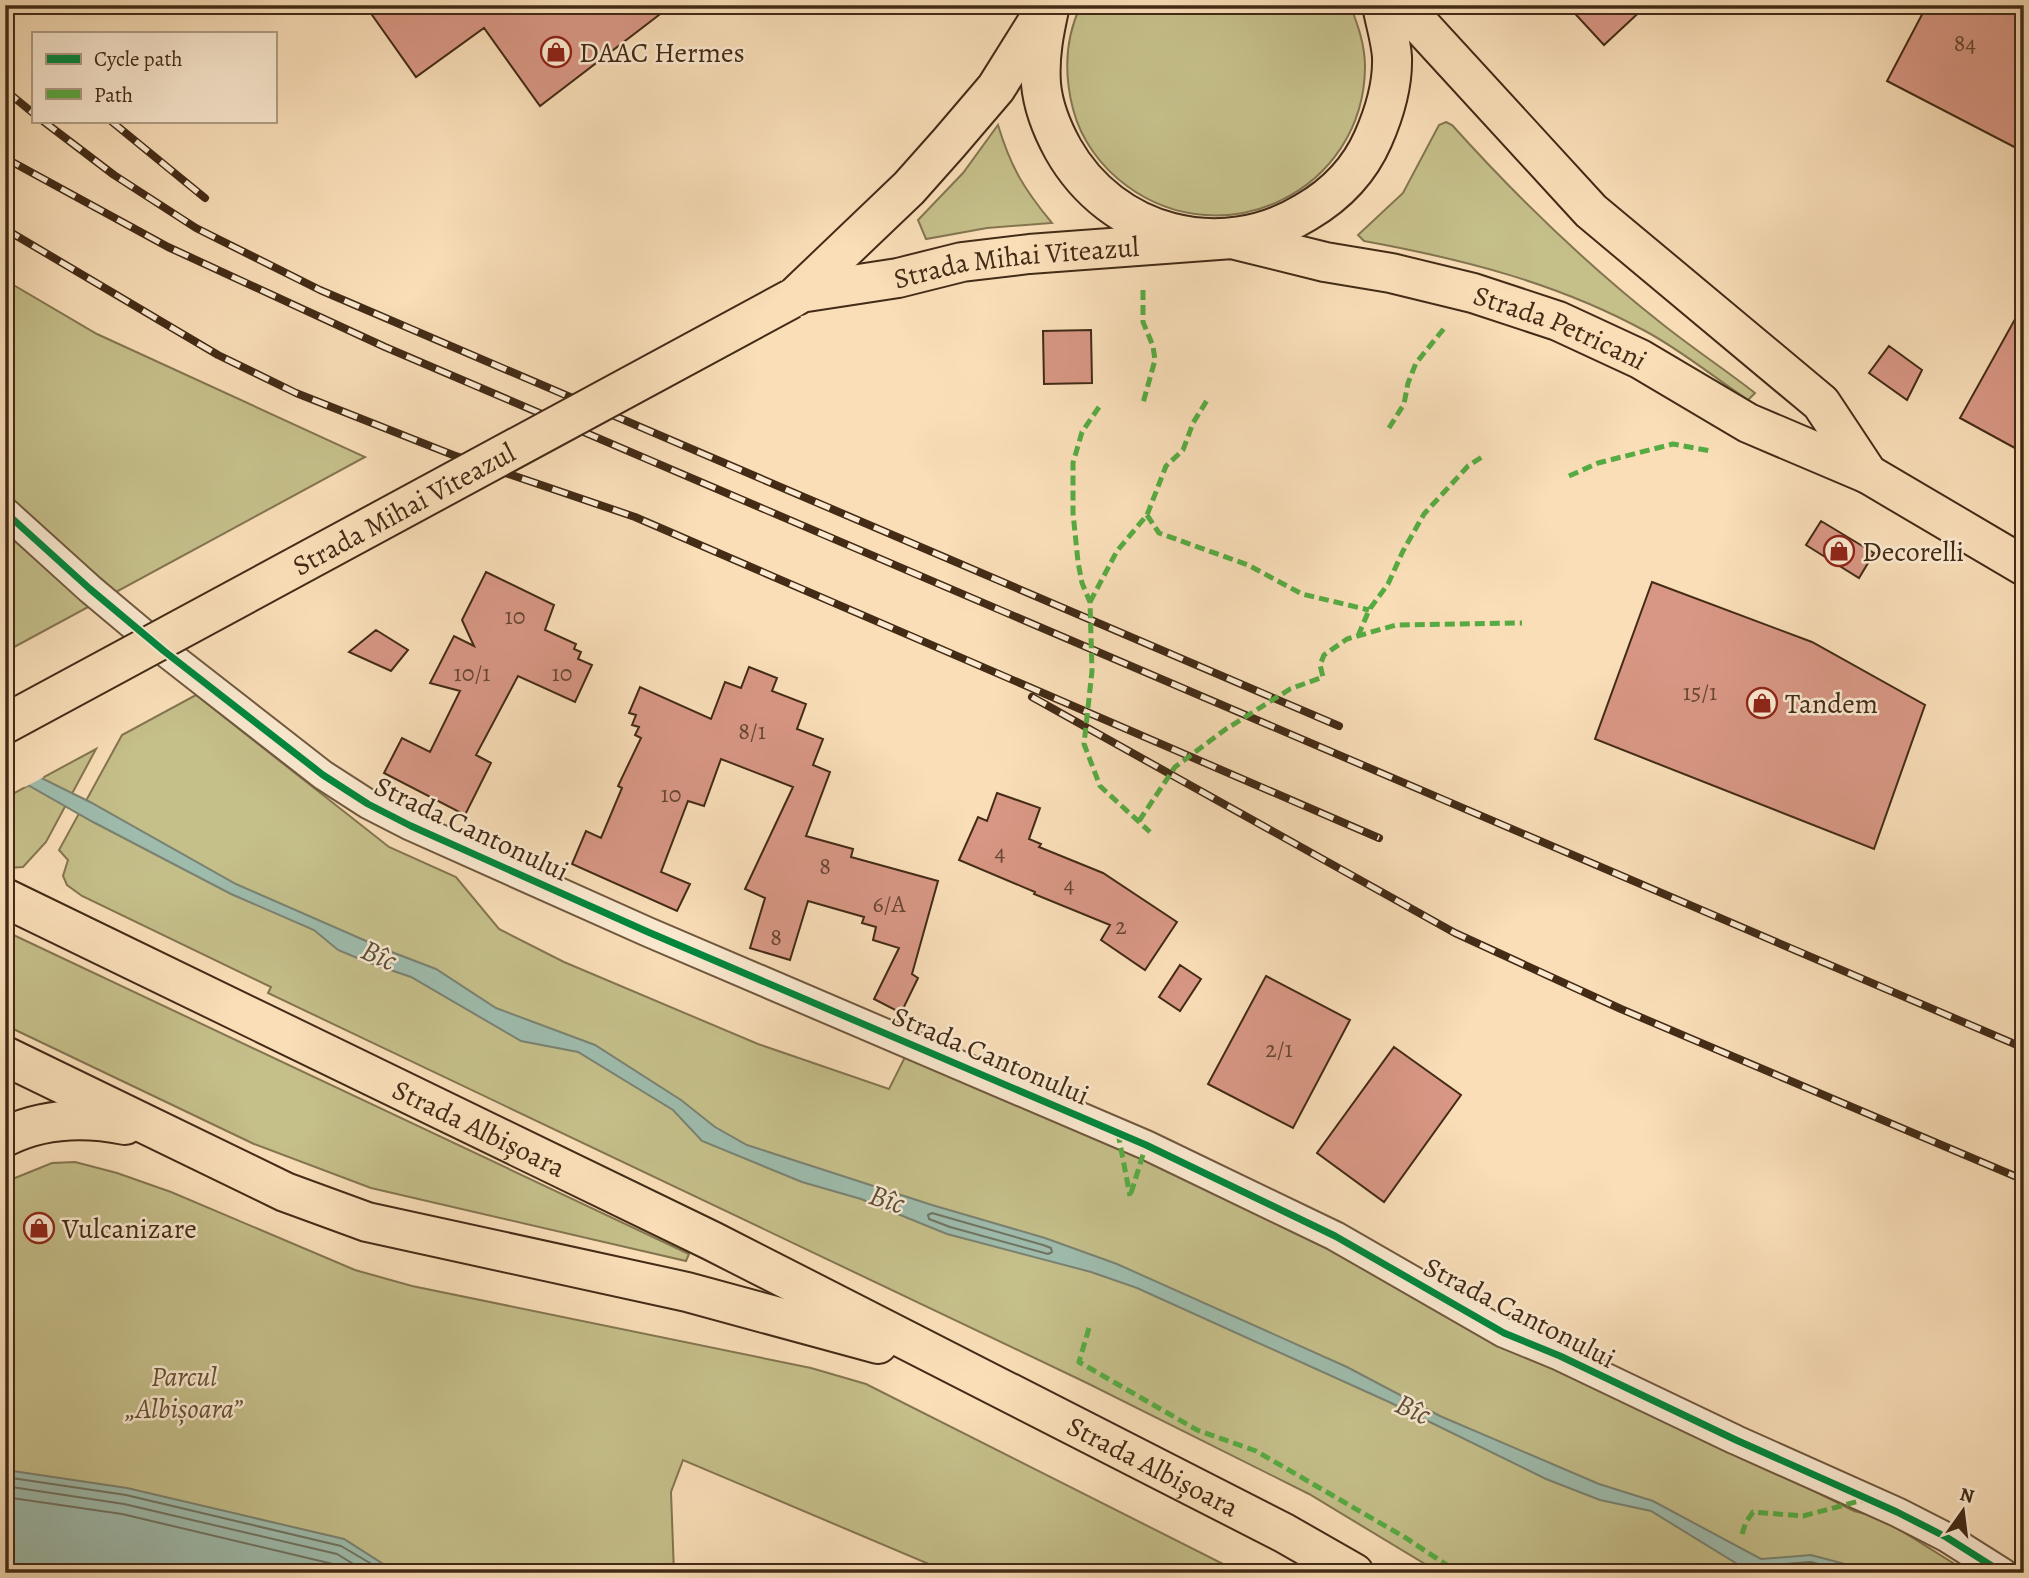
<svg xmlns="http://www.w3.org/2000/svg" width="2029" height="1578" font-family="Alegreya,serif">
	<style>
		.green { fill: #c5bf8a; stroke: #847550; stroke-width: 2 }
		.water { fill: #9ebcad; stroke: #7a8271; stroke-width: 2 }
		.pier { fill: #f9deb8 }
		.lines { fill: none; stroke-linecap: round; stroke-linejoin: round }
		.shore { stroke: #707462; stroke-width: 2 }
		.building { fill: #d89784; stroke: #432b16; stroke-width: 2 }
		.street-casing { stroke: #70583e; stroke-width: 32 }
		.primary-casing { stroke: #432b16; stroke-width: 42 }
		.street { stroke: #fbead1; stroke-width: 28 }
		.primary { stroke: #f9deb8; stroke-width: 38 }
		.rail-casing { stroke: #432b16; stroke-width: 8 }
		.rail { stroke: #fbead1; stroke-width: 5; stroke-dasharray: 16; stroke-linecap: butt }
		.primary-bridge-casing { stroke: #432b16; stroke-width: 42; stroke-linecap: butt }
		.primary-bridge { stroke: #f9deb8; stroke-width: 38 }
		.quiet { stroke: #56ab42; stroke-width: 5; stroke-dasharray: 10 5; stroke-linecap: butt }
		.cycleway-casing { stroke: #fbead1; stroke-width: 11 }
		.cycleway { stroke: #00873e; stroke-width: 7 }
		.labels { text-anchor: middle; stroke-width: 5; stroke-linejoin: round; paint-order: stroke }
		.number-label { font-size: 24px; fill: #684632 }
		.poi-label { font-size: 28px; fill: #432b16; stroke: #fbead1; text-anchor: start }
		.street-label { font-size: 28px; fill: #432b16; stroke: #fbead1 }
		.park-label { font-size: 28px; font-style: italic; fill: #645033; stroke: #fbead1 }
		.water-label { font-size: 30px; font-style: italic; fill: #5a4f3c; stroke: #fbead1 }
	</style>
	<rect width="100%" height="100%" fill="#f9deb8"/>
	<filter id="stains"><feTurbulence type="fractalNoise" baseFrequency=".00286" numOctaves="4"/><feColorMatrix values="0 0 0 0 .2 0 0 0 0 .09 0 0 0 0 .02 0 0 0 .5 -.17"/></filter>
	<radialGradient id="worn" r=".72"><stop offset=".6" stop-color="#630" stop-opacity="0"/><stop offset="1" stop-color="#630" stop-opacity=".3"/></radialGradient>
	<path class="green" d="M1081,5H1350C1358,25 1365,45 1365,67C1364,190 1225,258 1127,186C1101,167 1081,140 1073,109C1064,74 1065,38 1081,5Z
		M1446,122L1452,125C1515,195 1586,264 1661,323C1691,347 1724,369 1755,393L1748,400C1715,378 1682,351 1647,332C1558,283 1462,259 1364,241L1358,235L1403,193L1439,125Z
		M998,125C1011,168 1024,189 1052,223L987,228L926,239L918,220L963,173Z
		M5,280L97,334L365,457L116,592L5,493Z
		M5,531L90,606L5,652Z
		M196,695L389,847L456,877L499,929L564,962L758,1044L889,1089L905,1057L921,1060L1174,1169L1854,1511L1881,1518L1969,1573H1440L1309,1494L1087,1383L268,993L271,987L82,896L67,885L63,876L68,860L59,850L122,735Z
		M96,749L46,842L23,867L9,868L5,866V798Z
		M5,931L689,1254L686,1261L371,1188L254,1144L5,1025Z
		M75,1162L117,1173L171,1192L355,1270L412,1286L811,1368L866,1384L1237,1571L1233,1573H950L683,1460L671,1492L674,1573H5V1182L52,1163Z"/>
	<path class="water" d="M5,760L90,802L236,884L389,951L436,969L496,1008L595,1045L681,1100L715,1127L747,1145L932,1205L1045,1238L1117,1264L1347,1367L1440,1416L1599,1484L1653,1501L1761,1559L1811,1555L1879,1573H1752L1651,1511L1600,1500L1546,1479L1389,1402L1137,1288L1091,1272L947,1234L861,1199L802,1182L702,1141L673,1110L578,1052L521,1041L411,977L367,962L338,950L314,930L231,894L93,822L5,772Z
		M6,1470L127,1488L344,1539L385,1565L413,1573H5Z"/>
	<path class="pier" d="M5,757H7L44,777L25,787L5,776Z"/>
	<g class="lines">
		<path class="shore" d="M932,1213L1043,1245L1051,1248L1052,1252L1048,1254L950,1227L929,1219L928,1215Z
			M5,1477L126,1495L341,1546L387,1573
			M5,1486L124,1504L337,1554L368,1573
			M5,1497L122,1514L333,1564L348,1573
			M1755,1573L1757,1566L1811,1562L1851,1573"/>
	</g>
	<path class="building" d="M365,5H672L540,106L484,28L416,77Z
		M1567,5H1647L1604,45Z
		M1927,5H2024V152L1887,81Z
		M2024,303V453L1960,418Z
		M1091,330L1092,383L1044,384L1043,331Z
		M1889,346L1922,370L1907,400L1869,373Z
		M1821,521L1874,553L1859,578L1806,545Z
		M486,572L554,605L545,630L576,644L574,649L581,652L578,659L592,665L575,702L518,676L476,755L491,763L465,815L384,773L402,738L430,752L460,691L430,683L454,636L474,646L462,620Z
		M1652,582L1812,642L1925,705L1874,849L1595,739Z
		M376,630L408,650L391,671L349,652Z
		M749,667L777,678L772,691L806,704L797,729L823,739L813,765L830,772L806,836L853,849L851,857L938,881L912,974L918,978L901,1013L874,999L899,948L873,940L876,927L862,923L864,917L808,901L790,960L750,948L765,898L745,889L793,787L721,759L704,806L688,801L661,872L690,884L677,911L572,864L586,831L601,838L622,788L618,786L641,738L635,735L639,727L632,725L636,715L629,713L640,687L711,719L725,682L741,688Z
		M997,793L1040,808L1029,839L1041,844L1039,847L1103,873L1177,922L1145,970L1101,940L1110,925L1034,894L1035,892L959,860L978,817L987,821Z
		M1180,965L1201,979L1180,1011L1159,997Z
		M1266,976L1350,1020L1293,1128L1208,1084Z
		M1394,1047L1461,1095L1384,1202L1317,1153Z"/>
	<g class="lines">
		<g class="street-casing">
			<path id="street" d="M5,512L90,589L164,651L323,775L368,804L411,826L648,932L1146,1145L1335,1236L1504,1333L1560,1356L1736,1440L1897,1512L1946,1537L2003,1573"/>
		</g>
		<g class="primary-casing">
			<g id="primary">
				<path d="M1050,5C1044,32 1039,56 1041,84C1043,106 1052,129 1063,149C1112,236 1221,264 1306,212C1335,195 1359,171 1373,139C1384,114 1393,86 1392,57C1391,40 1385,22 1382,5"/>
				<path d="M1402,5L1591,211L1821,403L1868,474"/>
				<path id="s1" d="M800,293L898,278L962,262L1029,254L1232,239L1325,262L1391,273L1473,293L1558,321L1640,359L1748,423L1868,474L2024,566"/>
				<path d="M796,296L909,188L949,143L996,88L1043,13"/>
				<path id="s2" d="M5,898L712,1241L1284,1533L1354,1573"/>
				<path d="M5,1056L285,1192L367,1222L687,1292L878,1344"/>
				<path d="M5,1137C43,1118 84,1117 125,1125"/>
			</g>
		</g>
		<use href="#street" class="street"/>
		<use href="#primary" class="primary"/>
		<g class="rail-casing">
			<path id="rail" d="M5,90L33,113
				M43,121L114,175L196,228L320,290L1339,726
				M111,121L205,198
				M5,158L168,247L385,347L2024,1048
				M5,229L218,355L296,393L453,455L635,517L1379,838
				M1032,697L1455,933L1621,1009L2024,1180"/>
		</g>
		<use href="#rail" class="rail"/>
		<g class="primary-bridge-casing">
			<g id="primary-bridge">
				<path id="s3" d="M5,724L791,299"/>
			</g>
		</g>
		<use href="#primary-bridge" class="primary-bridge"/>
		<path class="quiet" d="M1143,290V322L1153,346L1155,360L1143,403
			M1099,407L1082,432L1073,463V513L1078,562L1082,583L1090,602L1092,671L1084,744L1100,786L1150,832
			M1389,428L1404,404L1408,383L1416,363L1446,326
			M1569,476L1598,463L1673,444L1711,451
			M1147,515L1159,533L1248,565L1302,594L1369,610
			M1090,602L1117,551L1147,515L1166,466L1183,450L1193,423L1209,397
			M1358,636L1369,610L1388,584L1403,551L1424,514L1468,466L1485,455
			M1139,821L1175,767L1226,729L1290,689L1323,677L1320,665L1324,655L1347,639L1396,625L1522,623
			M1118,1133L1130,1196
			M1131,1193L1146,1145
			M1089,1328L1079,1362L1197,1430L1256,1451L1406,1538L1459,1573
			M1742,1534L1746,1522L1753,1512L1803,1516L1867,1499"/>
		<g class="cycleway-casing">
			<path id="cycleway" d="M5,512L90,589L164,651L323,775L368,804L411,826L648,932L1146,1145L1335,1236L1504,1333L1560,1356L1736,1440L1897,1512L1946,1537L2003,1573"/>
		</g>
		<use href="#cycleway" class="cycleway"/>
	</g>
	<defs>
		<g id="shop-ring" transform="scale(1.575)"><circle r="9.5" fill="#fbead1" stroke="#8f2418" stroke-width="1.5"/><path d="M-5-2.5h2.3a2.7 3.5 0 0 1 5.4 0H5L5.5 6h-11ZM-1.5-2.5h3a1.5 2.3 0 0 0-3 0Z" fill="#8f2418"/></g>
	</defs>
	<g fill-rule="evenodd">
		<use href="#shop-ring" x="556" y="52"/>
		<use href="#shop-ring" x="1839" y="551"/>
		<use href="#shop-ring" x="1762" y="703"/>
		<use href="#shop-ring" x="39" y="1228"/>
	</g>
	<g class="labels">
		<g class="number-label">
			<text x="1965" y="51">84</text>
			<text x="515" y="624">10</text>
			<text x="472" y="681">10/1</text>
			<text x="562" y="681">10</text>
			<text x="1700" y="700">15/1</text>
			<text x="752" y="739">8/1</text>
			<text x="671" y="802">10</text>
			<text x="1000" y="860">4</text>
			<text x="825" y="874">8</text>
			<text x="1069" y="892">4</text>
			<text x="889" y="912">6/A</text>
			<text x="1121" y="934">2</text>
			<text x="776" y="945">8</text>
			<text x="1279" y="1057">2/1</text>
		</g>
		<g class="poi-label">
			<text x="579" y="62">DAAC Hermes</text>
			<text x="1862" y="561">Decorelli</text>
			<text x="1785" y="713">Tandem</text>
			<text x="62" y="1238">Vulcanizare</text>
		</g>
		<g class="street-label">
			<text dy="10" stroke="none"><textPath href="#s1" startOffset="219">Strada Mihai Viteazul</textPath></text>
			<text dy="10" stroke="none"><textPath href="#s1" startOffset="777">Strada Petricani</textPath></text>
			<text dy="10" stroke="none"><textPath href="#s3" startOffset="453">Strada Mihai Viteazul</textPath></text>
			<text transform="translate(472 828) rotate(25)" y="10">Strada Cantonului</text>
			<text transform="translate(991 1055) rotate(23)" y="10">Strada Cantonului</text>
			<text dy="10" stroke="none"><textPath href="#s2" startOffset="527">Strada Albișoara</textPath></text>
			<text transform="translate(1520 1312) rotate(27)" y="10">Strada Cantonului</text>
			<text dy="10" stroke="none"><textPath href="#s2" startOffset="1281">Strada Albișoara</textPath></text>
		</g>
		<g class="park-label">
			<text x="184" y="1386">Parcul<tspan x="184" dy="32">„Albișoara”</tspan></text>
		</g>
		<g class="water-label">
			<text transform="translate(379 955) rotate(24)" y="10">Bîc</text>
			<text transform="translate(887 1199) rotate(18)" y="10">Bîc</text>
			<text transform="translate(1413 1409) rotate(25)" y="10">Bîc</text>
		</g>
	</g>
	<rect width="2029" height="1578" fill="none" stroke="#f9deb8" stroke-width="28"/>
	<rect x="7" y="7" width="2015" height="1564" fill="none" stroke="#432b16" stroke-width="3.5"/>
	<rect x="14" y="14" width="2001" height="1550" fill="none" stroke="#432b16" stroke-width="2"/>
	<rect x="32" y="32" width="245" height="91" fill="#fbead1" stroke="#b19e86" stroke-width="2"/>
	<rect x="46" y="54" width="35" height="10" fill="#00873e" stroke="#b19e86" stroke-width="2"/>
	<text x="94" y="66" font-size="21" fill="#432b16">Cycle path</text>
	<rect x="46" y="89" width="35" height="10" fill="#56ab42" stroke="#b19e86" stroke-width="2"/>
	<text x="94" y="102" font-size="21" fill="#432b16">Path</text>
	<g transform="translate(1963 1511) rotate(14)" stroke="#fbead1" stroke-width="5" paint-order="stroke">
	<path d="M0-5L12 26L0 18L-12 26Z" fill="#432b16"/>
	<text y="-10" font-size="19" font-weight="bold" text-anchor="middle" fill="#432b16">N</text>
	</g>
	<rect width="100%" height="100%" filter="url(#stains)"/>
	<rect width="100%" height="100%" fill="url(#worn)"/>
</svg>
